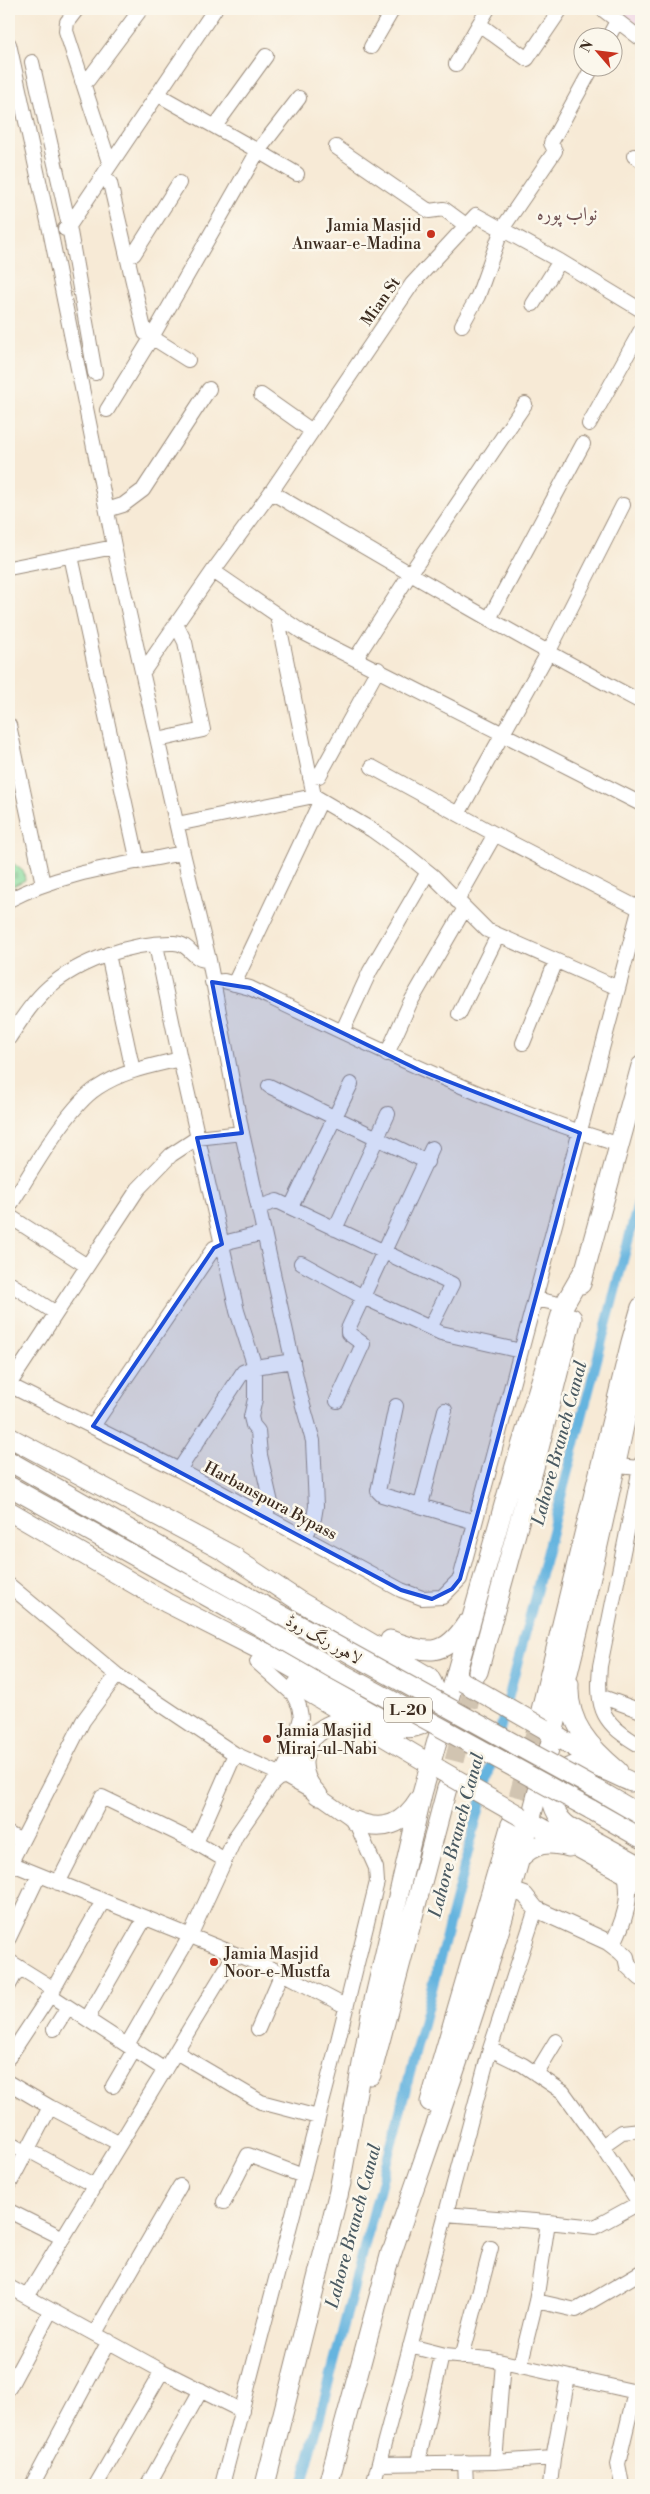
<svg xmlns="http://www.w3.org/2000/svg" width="650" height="2494" font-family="'Libre Bodoni',Amiri,serif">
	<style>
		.built { fill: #efd0e5 }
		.cemetery { fill: url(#cemetery-stones); stroke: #62835e }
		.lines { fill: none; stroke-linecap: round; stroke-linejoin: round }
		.canal { stroke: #65b4df; stroke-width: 10 }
		.highway-tunnel { stroke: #d1c4b1; stroke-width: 19; stroke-dasharray: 19 9; stroke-linecap: butt }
		.minor-casing { stroke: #998a7a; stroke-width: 16 }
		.major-casing { stroke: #998a7a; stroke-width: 18 }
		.highway-casing { stroke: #998a7a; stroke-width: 21 }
		.minor { stroke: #fff; stroke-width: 14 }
		.major { stroke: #fff; stroke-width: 16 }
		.highway { stroke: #fff; stroke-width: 19 }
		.highway-bridge-casing { stroke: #998a7a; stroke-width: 21; stroke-linecap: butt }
		.highway-bridge { stroke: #fff; stroke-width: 19 }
		.marked { fill: #1d4ed8; fill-opacity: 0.2; stroke: #1d4ed8; stroke-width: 4; stroke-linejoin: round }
		.poi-dot { fill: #c8321e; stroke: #fbf7ec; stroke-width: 2 }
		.labels { text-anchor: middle; stroke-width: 5; stroke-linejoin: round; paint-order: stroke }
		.shield { fill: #fbf7ec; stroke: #75685c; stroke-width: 1 }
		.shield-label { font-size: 15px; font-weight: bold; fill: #3b2a1e }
		.poi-label { font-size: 16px; fill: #3b2a1e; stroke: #fbf7ec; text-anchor: start }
		.street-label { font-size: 16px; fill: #3b2a1e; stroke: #fbf7ec }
		.water-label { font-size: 18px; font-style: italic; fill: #4a5a62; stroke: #fbf7ec }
		.quarter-label { font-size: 19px; fill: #725455; stroke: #fbf7ec }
	</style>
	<defs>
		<pattern id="cemetery-stones" width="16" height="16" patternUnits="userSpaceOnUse" patternTransform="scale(1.25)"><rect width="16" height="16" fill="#88dc9e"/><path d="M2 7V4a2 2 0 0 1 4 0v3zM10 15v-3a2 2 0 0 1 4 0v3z" fill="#76bd88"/></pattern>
	</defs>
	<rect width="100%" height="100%" fill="#fbf7ec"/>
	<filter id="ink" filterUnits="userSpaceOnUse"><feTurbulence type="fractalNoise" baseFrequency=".02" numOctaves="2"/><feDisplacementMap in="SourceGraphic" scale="10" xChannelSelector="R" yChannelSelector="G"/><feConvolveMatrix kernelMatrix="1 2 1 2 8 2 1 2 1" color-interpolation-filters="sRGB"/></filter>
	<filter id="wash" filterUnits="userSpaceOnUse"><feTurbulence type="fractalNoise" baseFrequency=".0096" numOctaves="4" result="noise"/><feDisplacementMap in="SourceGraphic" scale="20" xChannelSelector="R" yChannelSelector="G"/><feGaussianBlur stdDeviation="1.12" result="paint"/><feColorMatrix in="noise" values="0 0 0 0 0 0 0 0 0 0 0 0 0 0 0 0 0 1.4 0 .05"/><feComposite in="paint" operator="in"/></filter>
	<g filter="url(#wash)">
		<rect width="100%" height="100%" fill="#f7ead6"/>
		<path class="built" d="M623,9H641L640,26L621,12Z"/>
		<path class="cemetery" d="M9,860L24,872L25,880L9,888Z"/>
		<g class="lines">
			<path class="canal" d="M302,2485L641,1192"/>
		</g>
	</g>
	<g filter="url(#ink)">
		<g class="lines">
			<path class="highway-tunnel" d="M447,1788L477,1673
				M511,1824L541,1711"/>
			<g class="minor-casing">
				<path id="minor" d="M77,9L67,22L66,31L108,159L112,162
					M602,9L641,39
					M479,24L488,9
					M608,38L617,21
					M9,44L51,235L116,556L183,853L209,960L242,1133L300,1395L313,1441L316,1506L314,1518L305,1538
					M371,47L393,9
					M32,62L69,226L95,373
					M456,64L479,24L527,59L561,9
					M82,81L88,80L141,9
					M157,94L258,151L299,98
					M216,125L266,56
					M336,147L429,211L444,209L467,226
					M634,156L641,160
					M103,176L110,183L145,333L188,360
					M65,229L69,226L215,9
					M128,257L134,254L179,183
					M533,304L560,261
					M462,325L478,296L502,229L555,151L551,143L592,68
					M261,395L312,431
					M107,410L152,337L258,151L297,174
					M589,424L641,330
					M271,492C393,564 515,636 641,702
					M107,510L123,505L143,490L209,389
					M71,556L138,862
					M9,568L114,547
					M213,571L271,492L412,284L476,215L560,261L641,310
					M277,615L314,796
					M489,619L583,444
					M356,658L410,574L525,404
					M143,672L213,571L302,632L641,804
					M9,725L43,884
					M158,740L203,730L185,642L176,624
					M372,767L502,838L640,909
					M310,778L319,776L378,669
					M458,814L548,653L623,505
					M177,824L314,796L372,830L407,855L433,876L487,930L618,988
					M9,900C62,872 124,865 183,853
					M457,901L495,834
					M156,945L180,1059
					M108,954L133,1071
					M212,982L224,981L250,988C371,1046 491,1105 620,1145
					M234,984L321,800
					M459,1014L498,935
					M342,1032L370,971L428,872
					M9,1038C21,1020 33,1001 49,987C80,960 133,942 174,943C192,944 191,961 209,960
					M523,1043L556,961
					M387,1054L410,1003L465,908
					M269,1086L427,1162
					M9,1207C30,1175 67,1107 97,1088C122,1071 151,1066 180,1059L237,1311L255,1367V1399L251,1417L253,1425L258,1431L260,1455L271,1503L264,1517
					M259,1207L277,1201L452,1284L430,1328
					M291,1207L351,1084
					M9,1216L87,1266
					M335,1229L388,1114
					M301,1263L363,1297L441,1333L521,1351
					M9,1283L56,1313
					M535,1299L564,1305
					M9,1385L179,1470L401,1590L422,1598L442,1597L460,1579L641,903
					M9,1385L138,1189L171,1155L197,1138L242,1133
					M337,1401L363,1344L348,1333V1329L432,1148
					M396,1406L378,1491L382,1495L475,1522
					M93,1426L214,1248L231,1241L264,1233
					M641,1463L600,1666C596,1711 603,1724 641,1746
					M617,1466L640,1468
					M179,1470L243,1372L255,1367L293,1361
					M421,1505L445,1410
					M9,1585L117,1675L235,1754L282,1775L318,1795L355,1821L376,1868L377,1882L332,2065L222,2485
					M600,1696L641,1711
					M9,1834L21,1841
					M196,1843L235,1754
					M10,1863L235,1954L27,2297
					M9,1866L83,1721L117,1675
					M58,1883L102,1797L191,1840L225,1860
					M103,1901L50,1995L165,2070
					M9,1938L39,1875
					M235,1954L282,1973L345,2006
					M9,1961L54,1989
					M9,1985L19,1967
					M87,2019L145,1918
					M54,2029L68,2007
					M258,2029L282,1973
					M127,2045L190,1936L236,1836L272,1784L282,1775L293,1748L301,1717L299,1706L293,1694L257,1662
					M490,2049L523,2065L563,2092L602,2146
					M176,2052L261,2102L318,2117
					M9,2057L50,1995
					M536,2074L556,2041
					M9,2083L50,2107
					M113,2086L134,2050
					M9,2143L26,2153
					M28,2150L95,2186
					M9,2185L50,2107L120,2144
					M224,2202L248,2155L303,2176
					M9,2211L63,2238
					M445,2214L548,2222
					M9,2287L162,2371L242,2411
					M536,2301L548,2222L595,2227L639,2203L602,2146L622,2132L641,2130
					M95,2333L180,2186
					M410,2346L445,2355L489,2359L641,2393
					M462,2357L491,2248
					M520,2366L536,2301L576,2310L641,2272
					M9,2388L51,2310
					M418,2462L442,2355
					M465,2462L466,2485
					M495,2462L503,2363
					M379,2464L495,2462L553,2458
					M32,2485L109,2341
					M96,2485L162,2371
					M148,2485L201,2390
					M373,2485L490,2049L536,1909
					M550,2485L553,2458L568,2377
					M622,2485L618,2464L635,2392"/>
			</g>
			<g class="major-casing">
				<path id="major" d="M511,1890L525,1895L536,1909L608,1942L620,1951L626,1957L628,1966L641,1978
					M612,1945C624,1922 632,1899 626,1874"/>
			</g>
			<g class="highway-casing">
				<path id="highway" d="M581,1284L641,1066
					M9,1437L235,1557
					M9,1461L241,1593
					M9,1486L228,1608
					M9,1511L167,1603L268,1654L393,1725C426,1737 449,1707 429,1677L299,1601L225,1552
					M390,1640C425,1652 443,1660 466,1624
					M478,1672L535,1464L572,1318
					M569,1684C567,1723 590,1748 618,1771
					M297,1685L440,1770
					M541,1710L631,1342L641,1307
					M545,1729L595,1760
					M307,1746C298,1765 305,1782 318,1795
					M282,1775C304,1748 319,1716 357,1722
					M631,1782C615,1775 596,1764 579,1765C546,1769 544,1808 568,1826L641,1866
					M598,1790L641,1815
					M590,1809L641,1838
					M522,1817L641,1882
					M355,1821C383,1833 404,1824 419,1799
					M519,1859C535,1843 547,1841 569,1847
					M371,2075L447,1788
					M430,2102L511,1824
					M338,2196L372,2009L422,1794L515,1466L564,1305L583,1272
					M388,2264C430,2140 476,2016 511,1890C562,1710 604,1527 641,1344
					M265,2485L341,2183
					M328,2485L391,2252"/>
			</g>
			<use href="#minor" class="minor"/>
			<use href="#major" class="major"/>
			<use href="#highway" class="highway"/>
			<g class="highway-bridge-casing">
				<path id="highway-bridge" d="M241,1593L598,1790
					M228,1608L334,1669L590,1809
					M463,1682L545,1729
					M440,1770L522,1817"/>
			</g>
			<use href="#highway-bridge" class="highway-bridge"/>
		</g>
	</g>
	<path class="marked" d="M212,982L250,988L419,1070L580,1133L460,1579L452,1589L432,1599L401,1590L93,1426L214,1248L222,1244L197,1138L242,1133Z"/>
	<g class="poi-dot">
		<circle cx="431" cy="234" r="5"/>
		<circle cx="267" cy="1739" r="5"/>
		<circle cx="214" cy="1962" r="5"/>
	</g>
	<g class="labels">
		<rect class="shield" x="384" y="1697.5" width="48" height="25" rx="4"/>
		<g class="shield-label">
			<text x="408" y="1715">L-20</text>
		</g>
		<g class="poi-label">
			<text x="421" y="231" text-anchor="end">Jamia Masjid<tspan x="421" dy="18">Anwaar-e-Madina</tspan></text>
			<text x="277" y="1736">Jamia Masjid<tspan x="277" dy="18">Miraj-ul-Nabi</tspan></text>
			<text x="224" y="1959">Jamia Masjid<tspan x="224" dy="18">Noor-e-Mustfa</tspan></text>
		</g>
		<g class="street-label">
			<text transform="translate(380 301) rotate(-55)" y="6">Mian St</text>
			<text transform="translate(271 1500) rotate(28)" y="6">Harbanspura Bypass</text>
			<text transform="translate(324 1639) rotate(29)" y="6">لاہور رنگ روڈ</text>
		</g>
		<g class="water-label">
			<text transform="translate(559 1443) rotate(-75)" y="6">Lahore Branch Canal</text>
			<text transform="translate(456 1835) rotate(-75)" y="6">Lahore Branch Canal</text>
			<text transform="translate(353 2226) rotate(-75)" y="6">Lahore Branch Canal</text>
		</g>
		<g class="quarter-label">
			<text x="567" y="220">نواب پورہ</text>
		</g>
	</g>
	<rect width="650" height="2494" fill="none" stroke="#fbf7ec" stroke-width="30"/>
	<g transform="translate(598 52) rotate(298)"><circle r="24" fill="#fbf7ec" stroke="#aea59a"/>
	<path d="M0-4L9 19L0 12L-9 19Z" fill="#c8321e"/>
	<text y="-8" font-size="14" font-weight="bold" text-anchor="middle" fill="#3b2a1e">N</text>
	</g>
</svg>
